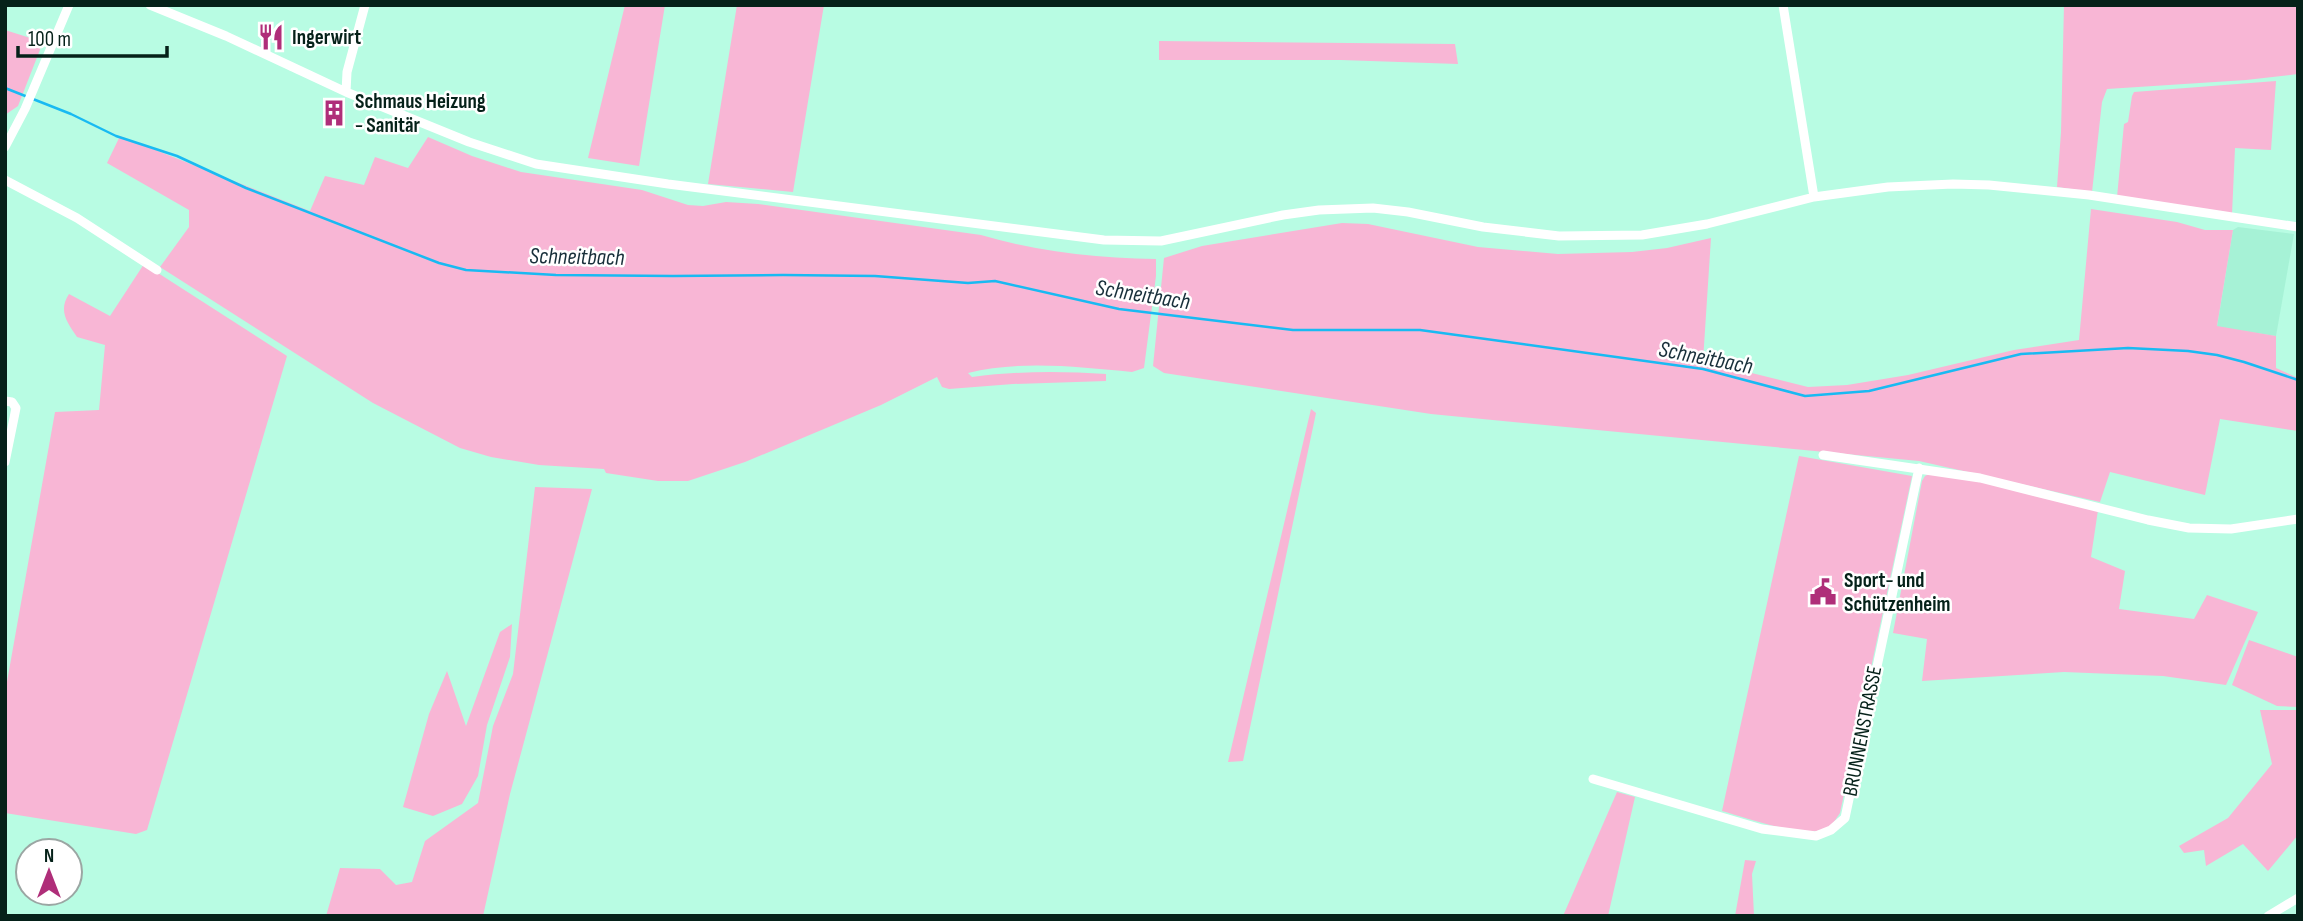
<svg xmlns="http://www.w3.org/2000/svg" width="2303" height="921" font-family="'Sofia Sans Condensed',sans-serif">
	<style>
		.built { fill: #a6f2d6 }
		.green { fill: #f8b6d5 }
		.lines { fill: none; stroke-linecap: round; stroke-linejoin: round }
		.stream { stroke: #19baf2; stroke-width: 2.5 }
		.street { stroke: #fff; stroke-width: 9 }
		.labels { text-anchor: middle; stroke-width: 5; stroke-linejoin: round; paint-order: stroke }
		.poi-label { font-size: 21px; font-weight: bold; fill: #052119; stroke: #fff; text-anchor: start }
		.street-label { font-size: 21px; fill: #052119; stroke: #fff }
		.water-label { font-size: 23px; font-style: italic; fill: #182f3a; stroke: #fff }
	</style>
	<rect width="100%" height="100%" fill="#b8fce3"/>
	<path class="built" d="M2238,227L2294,234L2276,336L2217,327L2233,230Z"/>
	<path class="green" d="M625,5H665L639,166L588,158Z
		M737,5H824L793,192L708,184Z
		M2064,5H2298V74L2246,80L2107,89L2102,102L2092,192L2057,187L2061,132Z
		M5,30L43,42L18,106L5,115Z
		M1159,41L1455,44L1458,64L1341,60H1159Z
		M2276,81L2271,150L2235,148L2232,214L2117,197L2124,124L2128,122L2132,96L2134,92Z
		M120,136L310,211L325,176L364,185L375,157L408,168L428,137L472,156L521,172L642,190L688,205L703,206L726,202L758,204L981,235C1038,252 1097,258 1156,259V276L1144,368L1132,372C1079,367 1020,360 968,373L972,377C1017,371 1061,371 1106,374V381L1013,384L949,389L942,387L937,377L881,405L745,462L688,481H658L606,473L604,469L539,465L491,457L460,448L373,403L160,267L189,227V210L107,163Z
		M2091,209L2177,222L2205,230H2233L2217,326L2276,336V368L2298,378V431L2220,419L2205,495L2110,472L2100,502L1919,461L1431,414L1164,373L1153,366L1164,258L1202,246L1342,223L1368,224L1478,247L1558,254L1632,252L1667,248L1711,238L1703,361L1808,387L1847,385L1908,375L2014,350L2079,340Z
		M144,264L287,356L147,830L136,834L5,813V693L55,412L99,410L105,345L77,337C67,322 58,311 69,294L110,316Z
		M1311,409L1316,413L1243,761L1228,762Z
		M1799,456L1912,476L1840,813C1836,819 1832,826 1825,829C1803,838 1746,818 1722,811Z
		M1931,473L1979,481L2098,510L2091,557L2125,571L2119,609L2194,619L2207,595L2258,612L2226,685L2163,676L2064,672L1922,681L1927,639L1893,633L1922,481L1925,476Z
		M535,487L592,489L510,794L483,916H326L340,868L380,869L396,885L412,882L425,841L478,803L493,726L513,674Z
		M512,624L510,657L487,725L478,776L462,804L433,816L403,807L429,714L447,671L466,726L500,632Z
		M2249,640L2298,657V707L2277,706L2232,685Z
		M2260,710H2298V835L2268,871L2243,844L2206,866L2204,850L2184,853L2179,846L2228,818L2272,764Z
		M1617,792L1635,797L1608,916H1563Z
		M1745,860L1756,861L1752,874L1754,916H1735Z"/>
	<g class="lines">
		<path class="stream" d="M5,88L71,114L116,136L177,156L246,188L439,263L466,270L556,275L673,276L783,275L875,276L968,283L995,281L1119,309L1293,330H1420L1703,369L1805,396L1869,391L2021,354L2128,348L2188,351L2217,355L2244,362L2298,380"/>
		<path class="street" d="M150,5L226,36L346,92L469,142L536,164L668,184L1104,240L1161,241L1283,215L1319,210L1373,208L1408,212L1483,227L1559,236L1642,235L1707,224L1814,197L1888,187L1953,184L1989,185L2089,195L2298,227
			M1783,5L1814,197
			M346,92L347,72L365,5
			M5,147L25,109L69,5
			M5,180L77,218L157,270
			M5,401L12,402L16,408L5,462
			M1823,455L1980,478L2148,520L2189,528L2231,529L2298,519
			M1593,779L1762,829L1816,836L1831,830L1845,818L1919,468
			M2268,916L2298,898"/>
	</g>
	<defs>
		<g id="restaurant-bare" transform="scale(2.1)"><path d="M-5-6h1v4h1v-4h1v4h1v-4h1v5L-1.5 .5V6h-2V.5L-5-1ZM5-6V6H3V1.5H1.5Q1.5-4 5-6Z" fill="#af2e79" stroke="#fff" stroke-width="2.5" paint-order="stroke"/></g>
		<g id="building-bare" transform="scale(2.1)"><path d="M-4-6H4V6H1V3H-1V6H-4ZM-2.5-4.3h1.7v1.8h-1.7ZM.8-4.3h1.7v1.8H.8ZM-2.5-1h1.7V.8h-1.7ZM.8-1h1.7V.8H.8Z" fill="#af2e79" stroke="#fff" stroke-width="2.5" paint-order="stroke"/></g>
		<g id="civic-bare" transform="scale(2.1)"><path d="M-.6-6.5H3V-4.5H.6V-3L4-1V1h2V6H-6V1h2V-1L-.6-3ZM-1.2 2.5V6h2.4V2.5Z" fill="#af2e79" stroke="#fff" stroke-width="2.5" paint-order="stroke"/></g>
	</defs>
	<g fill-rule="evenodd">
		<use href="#restaurant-bare" x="271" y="37"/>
		<use href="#building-bare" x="334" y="113"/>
		<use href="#civic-bare" x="1823" y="592"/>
	</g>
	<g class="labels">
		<g class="poi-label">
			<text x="292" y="44">Ingerwirt</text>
			<text x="355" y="108">Schmaus Heizung<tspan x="355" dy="24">- Sanitär</tspan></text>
			<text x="1844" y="587">Sport- und<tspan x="1844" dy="24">Schützenheim</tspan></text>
		</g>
		<g class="street-label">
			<text transform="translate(1862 731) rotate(-79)" y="7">BRUNNENSTRASSE</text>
		</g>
		<g class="water-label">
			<text transform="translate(577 256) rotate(1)" y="8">Schneitbach</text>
			<text transform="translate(1143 294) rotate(9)" y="8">Schneitbach</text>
			<text transform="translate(1706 357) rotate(11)" y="8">Schneitbach</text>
		</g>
	</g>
	<rect width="2303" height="921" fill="none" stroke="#052119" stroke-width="14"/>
	<g transform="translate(49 872)"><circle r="33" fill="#ffffff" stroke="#9ba6a3" stroke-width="2"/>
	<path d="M0-5L12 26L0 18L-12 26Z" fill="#af2e79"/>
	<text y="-10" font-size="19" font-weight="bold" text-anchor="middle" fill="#052119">N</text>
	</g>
	<path d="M18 46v10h149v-10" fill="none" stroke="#052119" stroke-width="3.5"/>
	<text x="28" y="46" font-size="21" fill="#052119" stroke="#ffffff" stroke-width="5" paint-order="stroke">100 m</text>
</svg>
